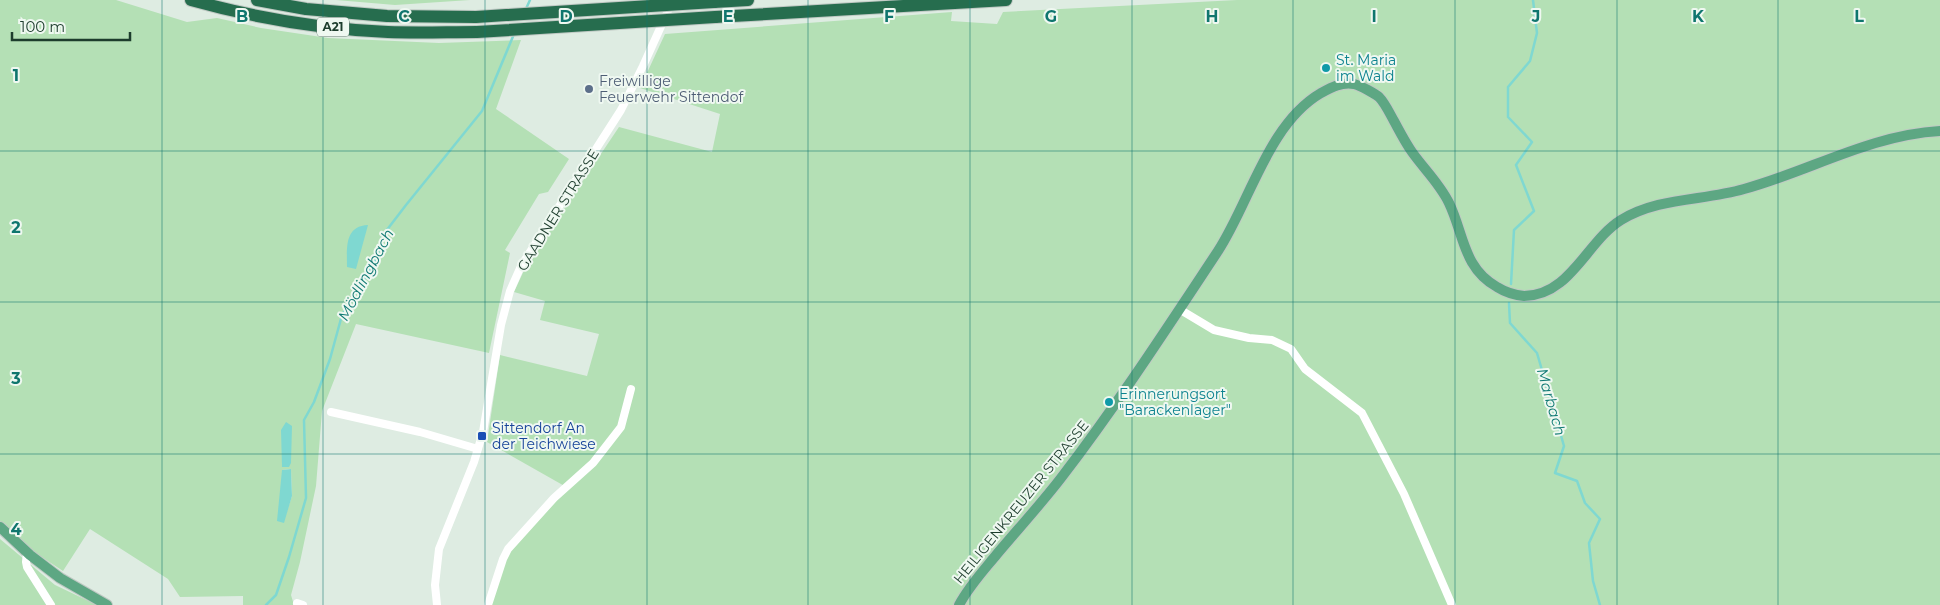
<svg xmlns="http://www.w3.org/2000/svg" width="1940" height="605" font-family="Montserrat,sans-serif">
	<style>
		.green { fill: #b4e0b5; fill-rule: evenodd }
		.water { fill: #7fd8d1 }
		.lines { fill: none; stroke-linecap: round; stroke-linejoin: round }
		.stream { stroke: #7fd8d1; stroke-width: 2.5 }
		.major-casing { stroke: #c0c9c4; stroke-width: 12 }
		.highway-casing { stroke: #c0c9c4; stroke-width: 14 }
		.minor { stroke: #fff; stroke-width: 8 }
		.major { stroke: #5da783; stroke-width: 10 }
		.highway { stroke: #266d4e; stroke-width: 12 }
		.highway-bridge-casing { stroke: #c0c9c4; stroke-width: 14; stroke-linecap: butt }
		.highway-bridge { stroke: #266d4e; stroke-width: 12 }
		.grid { fill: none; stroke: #0f766e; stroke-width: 1; stroke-opacity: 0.55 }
		.culture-dot { fill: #0f9aa8; stroke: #eff8f1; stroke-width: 2 }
		.service-dot { fill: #5c6f8a; stroke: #eff8f1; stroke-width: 2 }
		.transit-dot { fill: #1a4fb4; stroke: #eff8f1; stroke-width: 2 }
		.labels { text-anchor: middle; stroke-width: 4; stroke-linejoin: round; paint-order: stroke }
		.shield { fill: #eff8f1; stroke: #5c7568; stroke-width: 1 }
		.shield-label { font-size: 12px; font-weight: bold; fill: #1d3d2d }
		.culture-label { font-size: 14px; fill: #0d838f; stroke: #eff8f1; text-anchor: start }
		.service-label { font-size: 14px; fill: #4e5e75; stroke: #eff8f1; text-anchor: start }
		.street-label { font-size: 14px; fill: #1d3d2d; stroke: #eff8f1 }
		.transit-label { font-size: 14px; fill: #164399; stroke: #eff8f1; text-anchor: start }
		.water-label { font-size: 15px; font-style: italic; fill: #117a74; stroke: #eff8f1 }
		.grid-label { font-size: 16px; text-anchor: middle; font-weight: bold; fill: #0f766e; stroke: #eff8f1; stroke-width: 4; stroke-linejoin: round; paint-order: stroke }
	</style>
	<rect width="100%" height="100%" fill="#deece2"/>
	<path class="green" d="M0,0H116L187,22L217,18L261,28L328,38L439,43L521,40L496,109L569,159L548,192L539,194L505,250L510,253L489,353L356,324L322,411L316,486L300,562L291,595L294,605H243V596L180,597L168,579L90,529L63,571L28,548L0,521ZM291,469L292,496L283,523L282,470Z
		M336,0H470L395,5Z
		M1237,0H1940V605H491L501,570L510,551L568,488L487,442L500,355L587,376L599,334L540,320L545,301L514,292L527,264L619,127L712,152L720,114L640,88L665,34L952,12L951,21L997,24L1003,12Z
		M0,539L55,585L97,605H0Z"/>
	<path class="water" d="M368,225L356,269L347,267C347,249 344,226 368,225Z
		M286,422L292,426L291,463L289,467H282L281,430Z
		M291,469L292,496L284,523L277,521L282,470Z"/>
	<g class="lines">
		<path class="stream" d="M525,11L530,0
			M1511,284L1514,230L1534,211L1516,165L1532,142L1508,117V87L1530,61L1537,33L1533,0
			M1509,303L1510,323L1537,353L1564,446L1555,473L1577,481L1585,503L1600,519L1589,543L1593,581L1600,605
			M266,605L276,595L289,557L306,498L304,420L314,402L330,359L342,315L376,260L383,235L406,205L482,111L514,34"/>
		<g class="major-casing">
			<path id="major" d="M0,527L30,555L60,578L107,605
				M959,605C969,586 984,570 997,554C1018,529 1041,504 1061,478C1117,405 1167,328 1218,251C1250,202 1268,124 1321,93C1332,87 1341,82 1354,84C1361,86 1374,93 1379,97C1385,103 1390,114 1394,121C1400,132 1405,142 1412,152C1424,169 1440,184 1449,203C1464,234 1463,268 1497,287C1505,292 1514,295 1524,296C1570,296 1587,241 1621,220C1659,197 1703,201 1744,189C1810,171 1870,135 1940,131"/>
		</g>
		<g class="highway-casing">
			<path id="highway" d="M191,0C255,18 322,29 388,32C418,33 447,32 477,32
				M257,0L306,9L387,16L476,17
				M714,2L748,0
				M715,17L1006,0"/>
		</g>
		<path class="minor" d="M1179,309L1214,330L1249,338L1272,340L1291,349L1305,369L1362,413L1404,494L1452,605
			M331,412L420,432L478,449
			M27,552L26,562L27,567L51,605
			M297,603L303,605
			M437,605L435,585L439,549L474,462L483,432L501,325L510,291L521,266L621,110L643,66L672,2
			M488,605L503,559L508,549L554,498L593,463L621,427L631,389"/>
		<use href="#major" class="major"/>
		<use href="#highway" class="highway"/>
		<g class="highway-bridge-casing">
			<path id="highway-bridge" d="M476,17L714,2
				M477,32L715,17"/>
		</g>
		<use href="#highway-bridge" class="highway-bridge"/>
	</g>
	<path class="grid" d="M162,0V605M323,0V605M485,0V605M647,0V605M808,0V605M970,0V605M1132,0V605M1293,0V605M1455,0V605M1617,0V605M1778,0V605M0,151H1940M0,302H1940M0,454H1940"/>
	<g class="culture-dot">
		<circle cx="1326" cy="68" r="5"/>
		<circle cx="1109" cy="402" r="5"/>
	</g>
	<circle class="service-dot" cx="589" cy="89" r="5"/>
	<rect class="transit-dot" x="477" y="431" width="10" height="10" rx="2.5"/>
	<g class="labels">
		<rect class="shield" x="317" y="17.5" width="32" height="19" rx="4"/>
		<g class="shield-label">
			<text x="333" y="31">A21</text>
		</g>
		<g class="culture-label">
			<text x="1336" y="65">St. Maria<tspan x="1336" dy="16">im Wald</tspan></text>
			<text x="1119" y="399">Erinnerungsort<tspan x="1119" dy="16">"Barackenlager"</tspan></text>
		</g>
		<g class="service-label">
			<text x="599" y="86">Freiwillige<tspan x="599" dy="16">Feuerwehr Sittendof</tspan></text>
		</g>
		<g class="street-label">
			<text transform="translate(558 210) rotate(-58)" y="5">GAADNER STRASSE</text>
			<text transform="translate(1021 502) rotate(-51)" y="5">HEILIGENKREUZER STRASSE</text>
		</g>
		<g class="transit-label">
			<text x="492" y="433">Sittendorf An<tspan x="492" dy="16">der Teichwiese</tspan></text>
		</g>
		<g class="water-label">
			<text transform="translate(366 275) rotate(-62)" y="5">Mödlingbach</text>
			<text transform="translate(1551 402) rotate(74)" y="5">Marbach</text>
		</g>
	</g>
	<g class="grid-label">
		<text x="242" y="22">B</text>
		<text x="404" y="22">C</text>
		<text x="566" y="22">D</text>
		<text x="728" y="22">E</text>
		<text x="889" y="22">F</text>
		<text x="1051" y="22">G</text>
		<text x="1212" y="22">H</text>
		<text x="1374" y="22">I</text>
		<text x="1536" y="22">J</text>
		<text x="1698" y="22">K</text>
		<text x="1859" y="22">L</text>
		<text x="16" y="81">1</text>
		<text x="16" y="233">2</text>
		<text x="16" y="384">3</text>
		<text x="16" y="535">4</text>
	</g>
	<path d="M12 32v8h118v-8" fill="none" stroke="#1d3d2d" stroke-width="2.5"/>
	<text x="20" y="32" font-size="15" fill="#1d3d2d" stroke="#eff8f1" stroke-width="4" paint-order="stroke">100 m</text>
</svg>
